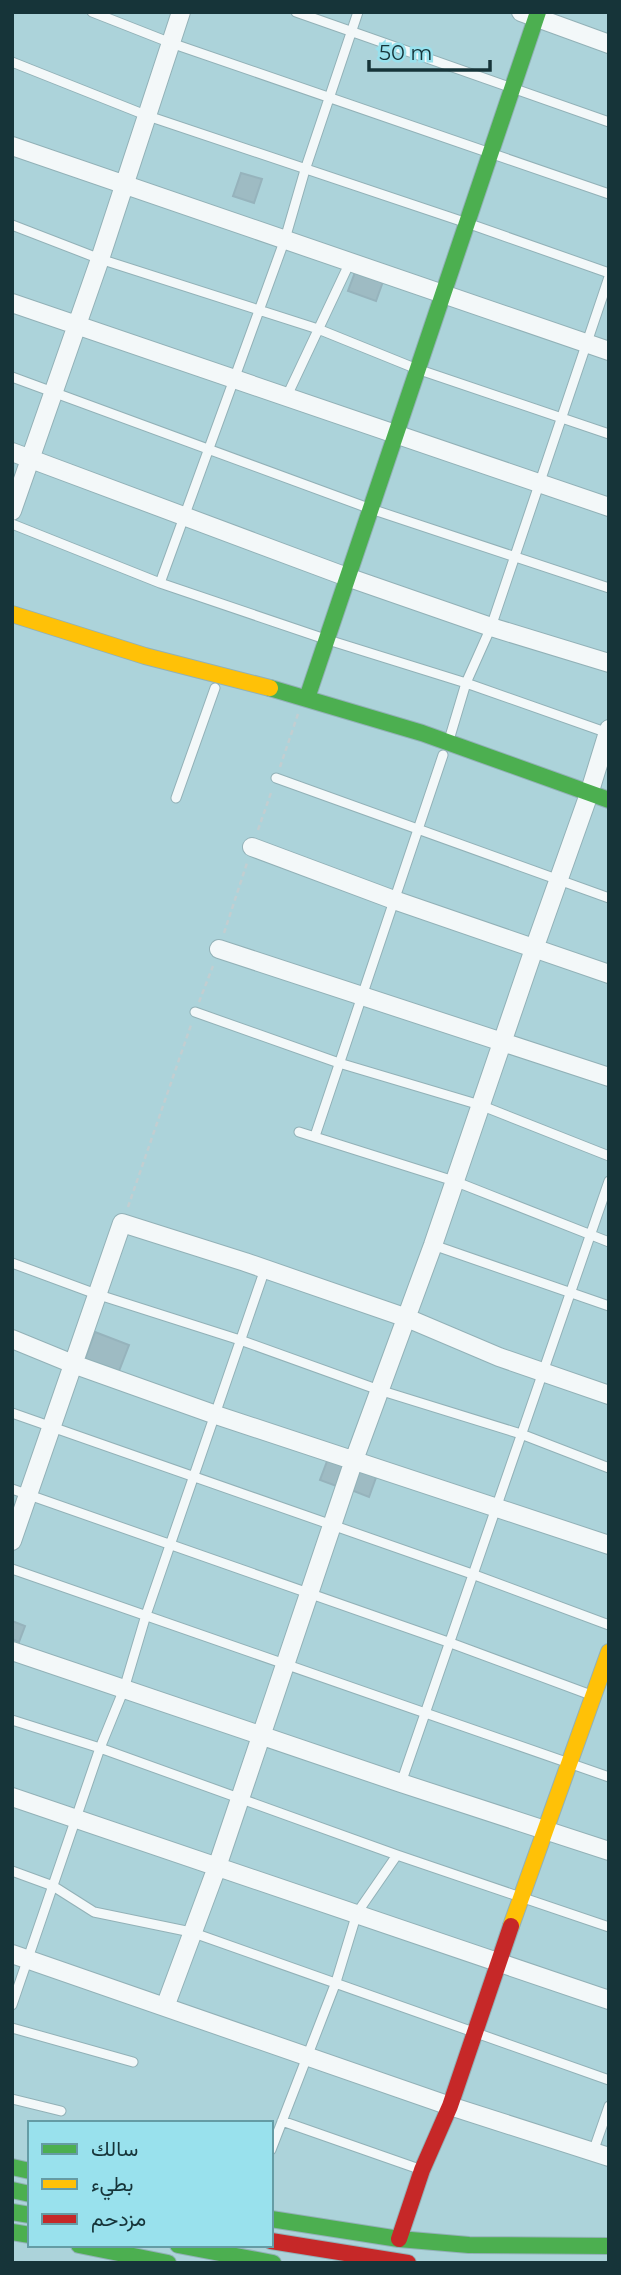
<svg xmlns="http://www.w3.org/2000/svg" width="621" height="2275" font-family="Montserrat,Vazirmatn,sans-serif">
	<style>
		.building { fill: #9ebbc3; stroke: #96b3bc; stroke-width: 2 }
		.lines { fill: none; stroke-linecap: round; stroke-linejoin: round }
		.lane-casing { stroke: #92b1b7; stroke-width: 11 }
		.street-casing { stroke: #92b1b7; stroke-width: 20 }
		.fast-casing { stroke: #92b1b7; stroke-width: 18 }
		.slow-casing { stroke: #92b1b7; stroke-width: 18 }
		.jam-casing { stroke: #92b1b7; stroke-width: 18 }
		.path { stroke: #c2ced1; stroke-width: 2.5; stroke-dasharray: 5 3.5; stroke-linecap: butt }
		.lane { stroke: #f3f8f9; stroke-width: 9 }
		.street { stroke: #f3f8f9; stroke-width: 18 }
		.fast { stroke: #4caf50; stroke-width: 16 }
		.slow { stroke: #ffc107; stroke-width: 16 }
		.jam { stroke: #c62828; stroke-width: 16 }
	</style>
	<rect width="100%" height="100%" fill="#acd3da"/>
	<path class="building" d="M241,173L262,179L254,203L233,196Z
		M357,267L385,276L376,301L348,291Z
		M95,1332L129,1345L119,1371L85,1359Z
		M329,1456L348,1463L339,1487L320,1480Z
		M360,1465L378,1472L369,1497L351,1490Z
		M12,1621L25,1626L19,1642L12,1639Z"/>
	<g class="lines">
		<g class="lane-casing">
			<path id="lane" d="M92,12L171,43L609,194
				M296,12L609,122
				M12,62L148,116L467,223L609,273
				M12,225L100,259L318,329L417,369L609,434
				M12,377L371,509L609,588
				M286,398L350,262
				M12,524L160,583L325,639L466,683L608,733
				M160,583L285,239L305,170L358,12
				M449,740L466,683L491,627L609,277
				M276,778L609,898
				M176,798L215,688
				M195,1012L339,1063L480,1105L609,1156
				M299,1132L454,1181L609,1242
				M315,1136L443,755
				M433,1245L609,1306
				M12,1263L96,1294L240,1340L379,1390L521,1434L609,1468
				M12,1413L472,1574L609,1625
				M12,1489L448,1642L591,1695
				M12,1569L609,1777
				M12,1720L100,1748L397,1855L609,1927
				M401,1783L609,1181
				M12,1871L53,1886L94,1912L191,1932L609,2080
				M12,2005L100,1748L124,1689L146,1615L265,1269
				M12,2028L133,2062
				M12,2099L61,2111
				M282,2121L422,2170
				M271,2150L336,1982L357,1913L397,1855
				M593,2152L609,2106"/>
		</g>
		<g class="street-casing">
			<path id="street" d="M521,12L609,44
				M12,146L609,351
				M12,303L609,507
				M12,452L347,577L491,627L609,663
				M12,511L100,259L181,12
				M252,847L394,900L609,974
				M219,949L609,1077
				M12,1339L73,1364L216,1415L609,1545
				M12,1541L122,1223L245,1262L407,1318L499,1357L609,1395
				M12,1651L401,1783L609,1851
				M12,1797L609,2000
				M12,1954L450,2106L609,2157
				M165,2007L217,1867L354,1460L433,1245L534,949L589,794L609,729"/>
		</g>
		<g class="fast-casing">
			<path id="fast" d="M270,688L422,733L609,800
				M307,698L538,12
				M12,2167L30,2171
				M12,2190L30,2194
				M12,2212L30,2215
				M271,2219L399,2239L469,2245L609,2246
				M12,2232L30,2235
				M79,2245L168,2263
				M178,2245L273,2263"/>
		</g>
		<g class="slow-casing">
			<path id="slow" d="M12,614L145,656L270,688
				M511,1926L609,1652"/>
		</g>
		<g class="jam-casing">
			<path id="jam" d="M399,2239L422,2170L450,2106L511,1926
				M271,2241L408,2263"/>
		</g>
		<path class="path" d="M280,767L298,714
			M258,830L272,790
			M224,933L247,863
			M199,1002L213,966
			M128,1207L191,1025"/>
		<use href="#lane" class="lane"/>
		<use href="#street" class="street"/>
		<use href="#fast" class="fast"/>
		<use href="#slow" class="slow"/>
		<use href="#jam" class="jam"/>
	</g>
	<rect width="621" height="2275" fill="none" stroke="#163439" stroke-width="28"/>
	<rect x="28" y="2121" width="245" height="126" fill="#99e1ed" stroke="#659ca5" stroke-width="2"/>
	<rect x="42" y="2144" width="35" height="10" fill="#4caf50" stroke="#659ca5" stroke-width="2"/>
	<text x="91" y="2156" font-size="21" fill="#163439">سالك</text>
	<rect x="42" y="2179" width="35" height="10" fill="#ffc107" stroke="#659ca5" stroke-width="2"/>
	<text x="91" y="2191" font-size="21" fill="#163439">بطيء</text>
	<rect x="42" y="2214" width="35" height="10" fill="#c62828" stroke="#659ca5" stroke-width="2"/>
	<text x="91" y="2226" font-size="21" fill="#163439">مزدحم</text>
	<path d="M369 60v10h121v-10" fill="none" stroke="#163439" stroke-width="3.5"/>
	<text x="379" y="60" font-size="21" fill="#163439" stroke="#99e1ed" stroke-width="5" paint-order="stroke">50 m</text>
</svg>
